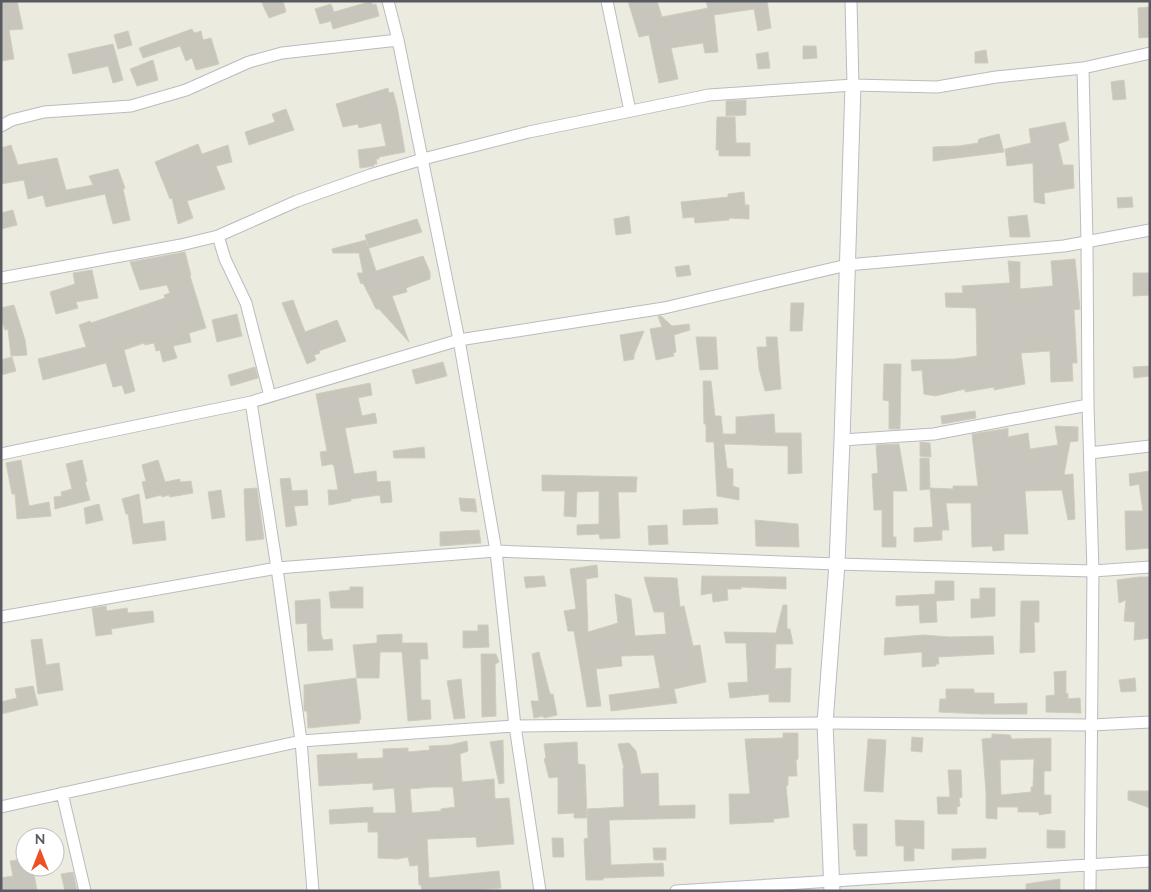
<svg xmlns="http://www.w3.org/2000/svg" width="1151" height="892" font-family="Mulish,sans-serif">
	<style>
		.building { fill: #c7c5bc; stroke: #d0cdbd; fill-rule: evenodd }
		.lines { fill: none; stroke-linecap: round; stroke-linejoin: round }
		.street-casing { stroke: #babbc2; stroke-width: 13 }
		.secondary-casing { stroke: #babcc4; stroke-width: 17 }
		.street { stroke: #fff; stroke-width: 11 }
		.secondary { stroke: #fff; stroke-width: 15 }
	</style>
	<rect width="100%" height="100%" fill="#ecebdf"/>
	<path class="building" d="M1,1H17L23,29L9,30L14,59L1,61Z
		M261,1H283L286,12L269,18Z
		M372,1V5L376,4L379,16L333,29L331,21L320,24L315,9L331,4L334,12Z
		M628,1H657L662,17L708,8L706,1H767L771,28L758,31L754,9L714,15L718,52L705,53L703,43L671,48L678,79L659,83L649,35L639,37Z
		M1150,7V37L1139,38L1138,8Z
		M192,29L194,33L201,31L203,40L211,38L219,64L196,70L192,58L186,61L180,46L143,58L139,48Z
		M128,31L132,45L118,49L114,35Z
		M113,44L123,80L113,83L108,66L73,74L68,54Z
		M803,46H816L817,58L803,59Z
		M986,50L988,63H975V52Z
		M768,52L770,68L758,69L756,54Z
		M153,60L158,80L137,86L130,69Z
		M1124,80L1126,99L1113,100L1111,82Z
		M388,88L389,93L393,92L397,106L405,152L379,157V159H376L377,164H374V166L360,168L358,150L386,146L381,123L359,128L358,124L343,127L336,104Z
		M746,100V115L726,116V101Z
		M286,109L294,130L249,145L245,132L275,122L272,114Z
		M717,117H735L736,143H750V156H719V150H716Z
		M1065,122L1069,140L1058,144L1063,165H1073L1074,188L1044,193L1045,204L1034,202L1033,163L1007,166L1005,149L1031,143L1029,129Z
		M999,134L1004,152L933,161V147L959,146L978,143L979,139Z
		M198,144L202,154L228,145L232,162L216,166L225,189L187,201L193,218L178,224L172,198L170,199L155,162Z
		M11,145L18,165L57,158L66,190L93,185L89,176L118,169L125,188L123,189L130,220L113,224L105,194L46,207L43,195L28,199L24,180L1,184V148Z
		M744,192L745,205H749V219L729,218V220L695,223L694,217L683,218L681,202L728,197V194Z
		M1132,197L1133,207L1118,208L1117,198Z
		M13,210L17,225L1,229V213Z
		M1027,215L1030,237H1010L1008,217Z
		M629,216L631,233L616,235L614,219Z
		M417,219L422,232L369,248L365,235Z
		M366,240L376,271L423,256L430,272V279L406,288L407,292L392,296L409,342L379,309H376L363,283L361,284L357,273H363L359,253H333L332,249Z
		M185,252L191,275L190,276L206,328L189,333L191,342L173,346L177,358L163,362L160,350L156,351L154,343L145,345L144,343L124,350L135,391L125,394L122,385L113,387L106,363L43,380L38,359L86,347L79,325L90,321L91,323L165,298L164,295L170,293L167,285L140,290L130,262Z
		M1075,259L1080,309L1074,310L1077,363H1072L1073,381L1051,382L1050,351L1021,353L1025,384L994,390V387L965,392V389L935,396L924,394L922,370L912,371L911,360L955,359L977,356L976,308L946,307L945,293H963L962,286L1010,283L1008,261L1020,262V289L1053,286L1051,261Z
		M689,265L691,275L677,277L675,267Z
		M92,270L98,298L76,302L78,308L56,314L50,292L75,284L73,273Z
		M1133,273H1150V295L1133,296Z
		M293,300L305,332L337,320L346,341L319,351L320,353L314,355L316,360L307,364L282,303Z
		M791,303H804L802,331H790Z
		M14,305L25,340L27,355L11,356L8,329L5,330L1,317V308Z
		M237,314L242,336L217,342L212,320Z
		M658,316H661L672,326L689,324L690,330L674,335L676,352L673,353L674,356L656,360L650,329L662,327Z
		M644,331L634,355V359L624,361L620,335Z
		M696,337H716L718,369L700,370Z
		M766,337H777L781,389L765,391L759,369L757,347H767Z
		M12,357L16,371L1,375V360Z
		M443,362L447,376L416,384L412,370Z
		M884,364H901L900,429H889V401L883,400Z
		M1150,366V376L1134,378L1133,367Z
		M255,367L258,378L231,386L228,375Z
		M703,381H711L715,416H721L723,434H736V417L774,414L775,433H801L802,473L788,474V446L724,444L727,468L733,469V486L739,488V500L717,496L714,442H706V424H704Z
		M370,383L372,395L358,398L362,416L375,413L377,423L345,428L354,474L376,471L377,482L390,481L392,502L381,503L380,495L351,499V501L329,505L328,490H338L334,466L332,464L322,466L320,452L327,451L316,394Z
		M975,411L976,418L942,424L941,416Z
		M1055,426L1078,427V441L1070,442L1064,475L1073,474L1075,519L1068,520L1062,490L1025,491L1028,534H1004V550L993,551L992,546L972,547L971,503H946L949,530H942V540L914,542V528L933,527L930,489L920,490V458H929L930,488L953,489V486H978L972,434L1004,429L1008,428V437L1028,433L1030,449L1058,445Z
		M920,442L930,443L931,457L920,456Z
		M899,444L907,491H893V537H896V547H882V510H874L872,474L878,473L876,445Z
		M424,447L425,458H394L393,451Z
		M21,460L29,506L49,502L51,516L17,519L15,494H12L6,463Z
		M82,460L87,481L85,482L90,500L55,509L54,497L62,496L61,492L72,489L66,464Z
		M158,460L165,482L180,479V482L191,481L193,493L170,497L169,495L162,497L161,495L146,499L142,482L146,481L142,465Z
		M1150,471V548L1126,550L1125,511H1143L1139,484L1130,486L1129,474Z
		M542,475L637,477L636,492H618L620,538L600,539L599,534L577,535V525L599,524V491L577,492L576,517L564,516L565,491H542Z
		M290,478L292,491L307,490L308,505L294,506L297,525L286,527L280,479Z
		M257,488L264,539L246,541L244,489Z
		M221,490L225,517L212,519L208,492Z
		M139,494L143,524L164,521L166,540L133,544L128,514H126L122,499Z
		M459,498L475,499L477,512L461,511Z
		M99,504L103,520L86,524L84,508Z
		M717,508L718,524L683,525V510Z
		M755,520L798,524L799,547L756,546Z
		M667,525L668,544L649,545L648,526Z
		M479,530L481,543L440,546V532Z
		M597,565L598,577L586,579L588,632L618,623L615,594L631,599L635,636L666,634L664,612H654L644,577L677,578L680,607L684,606L693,646L700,645L706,682L674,689L677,703L611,711L609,695L660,688L654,655L621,656L622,666L596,669L601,706L587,707L574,631H568L564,611L576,609L570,569Z
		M544,576L546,586L526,588L524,577Z
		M702,576L786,577V589L741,587V589H727L728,600L713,602L712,593L701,595Z
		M1139,577H1150V638L1134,640L1135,622L1124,621L1126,600L1119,603L1117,580Z
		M935,581H954V600L936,601L937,622L920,623L919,605L896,606V596L935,594Z
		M350,587H363V608H331L329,592L350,590Z
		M980,588H995V616L971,618V599H980Z
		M320,599L321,634L323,640L332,639L333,650L308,651L307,623L296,624L295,601Z
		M1021,601H1039V622H1034L1035,652L1020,653Z
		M783,605H787V629H790L793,644H776L775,669L791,668L790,702H769V694L730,698L728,683L748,682L746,643H726L724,632L776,633Z
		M106,606L107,611L127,608L128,613L153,611L154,622L111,629L112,634L96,636L92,608Z
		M478,625H488L489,647L463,648V631H478Z
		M402,634V643H427L428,659H420L421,700H430L431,719L408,721L402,652H380L379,678H357L353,645L377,643V635Z
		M924,635L949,637L993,636L994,654L938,657L939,664H936V666L922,667V652L884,655L885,638Z
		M42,639L46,665L59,663L63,690L38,694L31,640Z
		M539,652L550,694H553L557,715L544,718L543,716L534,718L531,701H539L532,654Z
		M481,654H496L499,662L495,664L496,716L482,717Z
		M1066,671V694L1068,693V699L1080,698L1081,713L1046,712V696L1055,695L1054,672Z
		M356,678L361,719L359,720L360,723L308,728L307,711H304V685Z
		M1135,678L1136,691L1121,692L1119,680Z
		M461,679L465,718L454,719L447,681Z
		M33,686L38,705L1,714V702L17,698L15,689Z
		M946,689H974V693H994V704L1027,703V714H982L939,712L940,699H946Z
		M783,733H798V759L796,760L797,776H788V785L786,786L789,817L773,819L774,822L730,824L729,794H750L745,739L783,738Z
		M992,734L1010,735L1012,739L1051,738V771H1044V795H1051V813L1039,815V812H1018V807H997V819L986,818V792L982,739L992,738ZM1034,759L1033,787H1031V792L1001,795L1000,760Z
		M912,737L923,738L922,752L911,751Z
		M868,739L886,740L883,792L864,791Z
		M503,740L504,783L499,784L490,742Z
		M467,741L468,751L460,754L462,782L494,779L495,799L509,798L514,844L477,847L476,837L427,839L429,878L499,871L501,888L463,891H422L421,885H419L418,865L410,866L408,857L397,859L378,858V832H368V822L330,824L329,810L373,807V813H396L394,788L373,790V783L319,786L317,755L357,753V759L383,758V749L408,748V752L430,750L429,746L450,745ZM432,787H453L455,807L441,809V811L412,813L410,789Z
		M577,742L578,764L585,765L587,818H574V813L558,814V777L549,778L544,759L546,758L544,744Z
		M629,743L636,751L641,774L658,773L659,806L695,805V818L609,820L611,865L663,863L664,876L603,878V880H586L584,839L588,838L587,809L624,807L623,768H624L618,744Z
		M948,770H961L962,797L959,798L960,806L957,807V814H938L937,797H950Z
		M1128,791H1150V808L1128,800Z
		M895,820L924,821V849L914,848V861H904V846H896Z
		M853,824H867V856H856V850H854Z
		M1047,830L1065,831V848H1047Z
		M552,838H563L564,857H553Z
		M653,848H666V860H654Z
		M986,848V858L952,860V849Z
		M25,859V867H33L37,891H1V878L13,876L10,861Z
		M73,872L77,891H65L61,874Z
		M1060,879V891H1026V884Z"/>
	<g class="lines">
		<g class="street-casing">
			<path id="street" d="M388,1L398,40L459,340L496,551L515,726L540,891
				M607,1L630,111
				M851,1L853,85
				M1083,68L1087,241L1088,405L1093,571L1090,891
				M1,126L12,120L44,112L131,106L186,90L249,62L282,53L398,40
				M218,236L225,259L246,303L270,396
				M1,278L181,245L218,236L297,201L370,175L423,159L529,132L709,95L853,85L937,87L996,77L1083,68L1150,53
				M251,402L277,568L301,741L313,891
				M842,440L934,434L1088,405
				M1090,453L1150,446
				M1,454L251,402L459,340L664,308L847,265L1064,246L1150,230
				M1,617L277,568L496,551L837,564L1093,571L1150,567
				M62,793L85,891
				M1,807L301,741L515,726L825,723L1092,725L1150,722
				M676,891L1150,861"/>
		</g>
		<g class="secondary-casing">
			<path id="secondary" d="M832,891L825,723L837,564L842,440L853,85"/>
		</g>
		<use href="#street" class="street"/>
		<use href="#secondary" class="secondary"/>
	</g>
	<rect width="1151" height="892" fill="none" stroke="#585a61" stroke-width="5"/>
	<g transform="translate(40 852)"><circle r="24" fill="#ffffff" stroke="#bcbdc0"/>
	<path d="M0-4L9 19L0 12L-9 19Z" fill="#ed5023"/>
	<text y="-8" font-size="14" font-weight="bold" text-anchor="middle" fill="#585a61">N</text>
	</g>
</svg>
